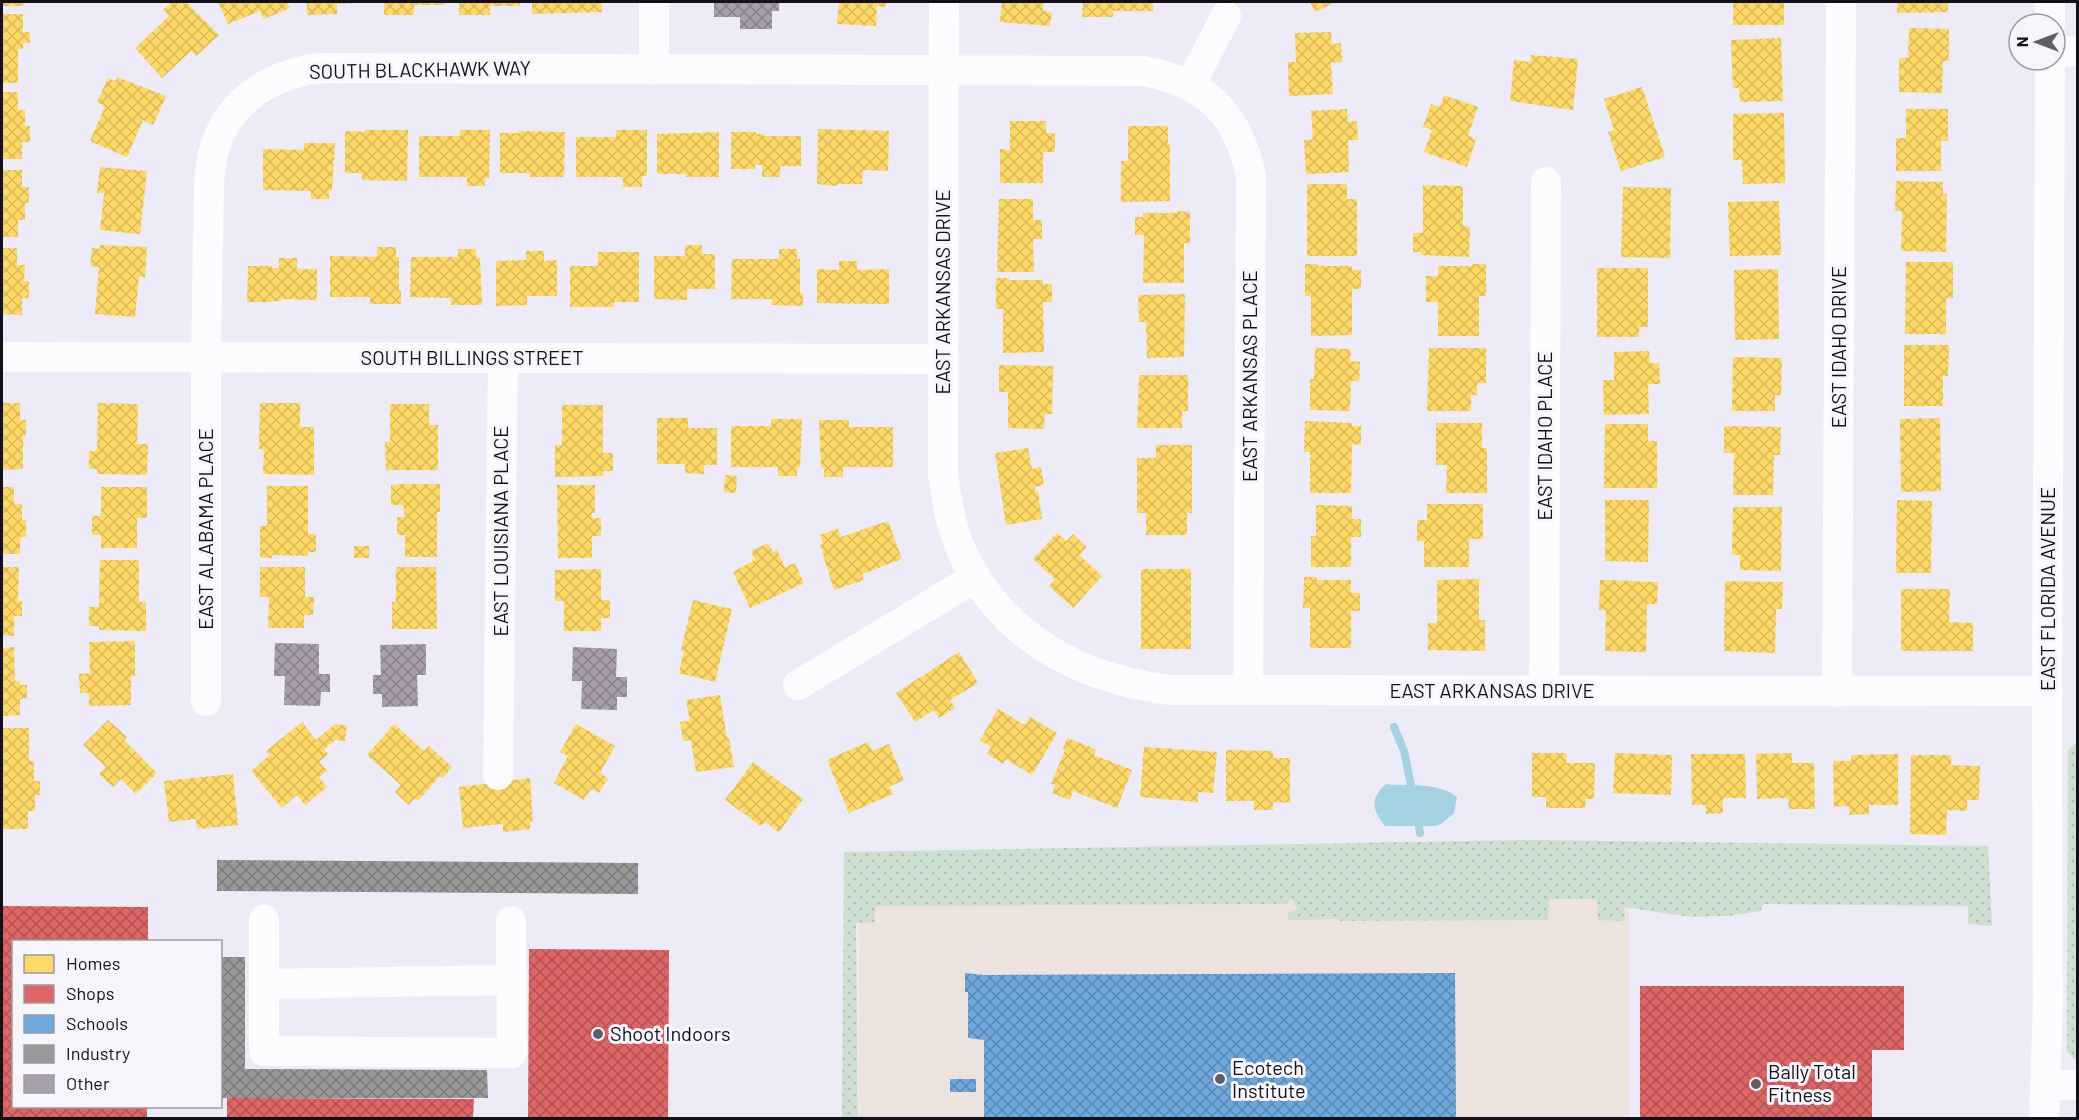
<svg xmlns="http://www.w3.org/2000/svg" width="2079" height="1120" font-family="Barlow,sans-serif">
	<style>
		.education { fill: #ece3de }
		.grass { fill: url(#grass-dots) }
		.water { fill: #a4d2e3 }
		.homes { fill: url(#homes-cross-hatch) }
		.shops { fill: url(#shops-cross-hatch) }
		.schools { fill: url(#schools-cross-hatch) }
		.industry { fill: url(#industry-cross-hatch) }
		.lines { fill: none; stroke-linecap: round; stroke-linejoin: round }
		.stream { stroke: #a4d2e3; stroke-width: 8 }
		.building { fill: url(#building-cross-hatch) }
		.minor { stroke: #fcfcfe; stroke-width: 30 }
		.poi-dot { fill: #5e5d67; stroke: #f6f5fb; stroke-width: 2 }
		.labels { text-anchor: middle; stroke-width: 6; stroke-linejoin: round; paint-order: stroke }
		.street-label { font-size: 20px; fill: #12111a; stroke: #f6f5fb }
		.poi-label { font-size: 20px; fill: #12111a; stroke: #f6f5fb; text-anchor: start }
	</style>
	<defs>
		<pattern id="grass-dots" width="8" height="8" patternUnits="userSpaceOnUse" patternTransform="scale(1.5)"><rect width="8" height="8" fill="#cddfd0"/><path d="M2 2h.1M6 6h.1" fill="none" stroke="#afbeb2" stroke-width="1.8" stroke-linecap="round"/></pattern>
		<pattern id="homes-cross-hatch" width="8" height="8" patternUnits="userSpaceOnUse" patternTransform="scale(1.5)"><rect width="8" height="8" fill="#ffd966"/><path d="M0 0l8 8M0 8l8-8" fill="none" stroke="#dab958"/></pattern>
		<pattern id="shops-cross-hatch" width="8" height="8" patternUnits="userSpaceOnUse" patternTransform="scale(1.5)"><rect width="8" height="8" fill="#e06666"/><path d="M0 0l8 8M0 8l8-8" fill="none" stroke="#b45353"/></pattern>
		<pattern id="schools-cross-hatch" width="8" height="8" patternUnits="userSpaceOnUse" patternTransform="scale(1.5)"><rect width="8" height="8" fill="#6fa8dc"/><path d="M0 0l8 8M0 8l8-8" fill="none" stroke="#5a87b2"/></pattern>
		<pattern id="industry-cross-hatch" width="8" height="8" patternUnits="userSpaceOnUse" patternTransform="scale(1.5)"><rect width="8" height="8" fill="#999"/><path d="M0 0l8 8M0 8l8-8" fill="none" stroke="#7b7b7c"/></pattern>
		<pattern id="building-cross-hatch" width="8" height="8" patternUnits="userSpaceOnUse" patternTransform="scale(1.5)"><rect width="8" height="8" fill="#a89faa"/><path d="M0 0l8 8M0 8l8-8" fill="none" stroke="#87808a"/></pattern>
	</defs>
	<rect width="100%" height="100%" fill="#ecebf7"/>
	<path class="education" d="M859,855L1629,876V1118H859Z"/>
	<path class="grass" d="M2077,742V1062L2067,1051L2068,750Z
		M1528,840L1988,846L1992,926L1968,924V906L1764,904L1760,911L1729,916L1691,917L1624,907L1625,921L1598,920L1597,899H1549L1548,920L1340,921L1339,919L1288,920V912L1298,910L1291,898L1286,904L875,906V922L856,923L858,1118H842L844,852Z"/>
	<path class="water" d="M1386,784C1410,787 1436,781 1457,797L1454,813L1441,824L1435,826H1385C1373,810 1369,799 1386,784Z"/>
	<path class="homes" d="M2,2H24V6H2Z
		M172,2H180L182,4L186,2L219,35L196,56L191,51L162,78L135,48L169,16L163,10Z
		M218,2H287L290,8L264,19L260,11L228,24Z
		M307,2H358V3L337,4V14L307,15Z
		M384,2H445V5H414V15H384Z
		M459,2H520V6H490V15H459Z
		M532,2H602V12L532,14Z
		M839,2H886V7L877,6L876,26L837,24Z
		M1002,2H1044L1043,11L1052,12L1050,26L1000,22Z
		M1083,2H1153V11H1113V17H1082Z
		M1310,2H1337L1315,12Z
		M1733,2H1784V25H1733Z
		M1897,2H1948V12L1897,13Z
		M2,14H23V32H30V43H23V49H18V83H2Z
		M1909,28L1949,29V61H1943L1942,93L1899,92V58H1908Z
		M1331,32L1332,44L1341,43L1342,62L1331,63L1333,94L1289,96L1288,62H1296L1295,33Z
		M1781,38L1783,101L1740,102L1739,88H1733L1731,40Z
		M1531,55L1578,59L1573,110L1510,101L1514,60L1531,62Z
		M117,77L166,96L153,125L143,120L127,157L90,141L105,106L97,102L108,78L115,81Z
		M1642,87L1665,157L1621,171L1608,132L1614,130L1604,99Z
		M2,92H18V110H25V126H30V142H22V159H2Z
		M1444,95L1478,107L1468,136L1476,139L1467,167L1424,152L1432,130L1423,127L1431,104L1440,107Z
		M1347,109L1348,122L1357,121L1358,140H1348L1349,172L1306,174L1304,140L1313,139L1311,111Z
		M1906,109H1948V141H1941V171H1896V138H1906Z
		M1784,113L1785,183L1743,184L1742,160H1733V114Z
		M1010,121H1046V133H1055V152H1043V183H1000V149L1010,150Z
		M1128,126H1168V144H1170V201L1121,202V161H1128Z
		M818,129L889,131L888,171L863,170L862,184H837V186L817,184Z
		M365,130H408L407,181L362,180V173H345V131L365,132Z
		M460,130H490L489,178H485V186H467V177H419V136H460Z
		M616,130H647V176H642V187H623V177H576V137H616Z
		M519,131L565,132L564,177H530V173H500V133H519Z
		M719,132V177H686V174H657V134Z
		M731,132H756V134H764V136H801V166H780V177H762V165H755V169H731Z
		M304,143H335L332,190H329V199H311V191L263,190V149L304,150Z
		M100,167L147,171L140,234L100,230L104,193H97Z
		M2,170H22V187H29V203H25V220H18V237H2Z
		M1896,181L1943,182V194H1947L1946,252L1901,251L1902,211H1895Z
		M1307,184H1347V199H1357V256H1307Z
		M1423,185L1463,186V226L1470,227L1469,257L1421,255L1422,252H1413V233H1423Z
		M1623,187L1671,188L1670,258L1621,257Z
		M999,199H1033V220H1042V239H1033L1034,272H997Z
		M1779,201L1781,255L1730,256L1728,202Z
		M1177,211L1190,212V243H1184V283H1143L1144,235H1135V217H1143V213H1177Z
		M100,245L147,247L145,277H139L135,317L95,314L99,267L90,266L92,248L100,249Z
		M685,245H702V254H715V289H687V300L654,299V256H685Z
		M377,247H396V257H399V291H401V304H370V297H330V256L377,257Z
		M2,248H17V265H25L24,281H29V298H22V315L2,314Z
		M458,249H476V258H480L482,305H451V298L410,297L411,257H458Z
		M779,249H797V259H800V293H803V306L772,305V299H731L732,259H779Z
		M526,251H544V261L557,260V296H527V305L496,306V261L526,260Z
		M598,252H639V302H614V307H570V266H598Z
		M279,258H297V269H317V300L281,299V301H272V302H247L248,266H272V268H279Z
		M839,261H857V270L889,269V304L817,303V269L839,270Z
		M1906,262H1953V298H1946V334H1905Z
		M1305,264H1318V266H1352V270H1361V289H1352V335L1311,336V296H1305Z
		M1472,264H1486V296H1479V336H1438V302H1426V276H1438V266H1472Z
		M1597,268H1648V327H1639V337H1597Z
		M1778,269L1779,339L1735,340L1734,270Z
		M996,278H1009V280H1043V284H1052V302H1043L1044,352L1003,353V309H996Z
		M1185,294L1184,357L1147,358L1146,322H1139L1138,295Z
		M1904,345H1949L1948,376H1943V406H1904Z
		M1315,348L1351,349L1350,361L1360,362L1359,381H1351L1350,411L1310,410V379H1314Z
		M1429,348H1486V383H1477V395H1471V411H1427Z
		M1649,351L1650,363H1659L1660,384H1648L1649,414L1604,415L1603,380H1614V352Z
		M1733,357L1782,358L1781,396L1775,395V411H1732Z
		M999,365L1053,366L1052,414H1045L1044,429L1008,428V392H999Z
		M1139,375H1188V411H1182V428H1137Z
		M2,403H20V420H26V436H23V469L2,470Z
		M98,403L138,404L137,444H148L147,475L97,474V469H89V451H97Z
		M260,403H300V427H314V475L263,474L264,450L259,449Z
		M390,404H429V425H438V470H386L385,442H390Z
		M562,405H603V453H613V471H603V476L555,477V445H562Z
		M657,418H688V428H717V465H704V474L685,473V464H657Z
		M1940,418L1941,491L1901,492L1900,419Z
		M771,419H802L800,467H797V476H778V467H731V426H771Z
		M819,420H849V427H893V467H843V477H824V468H821Z
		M1305,421L1352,423V426H1361V445L1352,444L1351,493H1310V452H1304Z
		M1436,423H1482V448H1487V493H1446L1447,465H1436Z
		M1605,424H1648V441H1657V488H1604Z
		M1724,426L1781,427L1780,455H1774L1773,495H1733L1734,453H1724Z
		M1156,445H1192V513H1187V535H1146V513H1137V458H1156Z
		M1028,448L1032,469L1041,467L1044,485L1035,487V492L1038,491L1042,519L1006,525L995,453Z
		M725,475L737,476L736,493L724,492Z
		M403,484H440V512H437V557H405V535H397V517H405L403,505H391V485Z
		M557,485H595V513H592V518H601V536H592V558H558Z
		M267,486H308V534H316V552H308V556L272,555V558H260V526H267Z
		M2,487H14V504H22V520H26V537H20V554H2Z
		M101,487H147V518H137V548H101V535H92V516H101Z
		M1605,500H1649L1648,562L1605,561Z
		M1897,500L1932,501L1931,573H1896Z
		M1427,504H1483V539H1469V567H1424V541H1417V520H1427Z
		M1316,505L1352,506V519H1361V537H1351V567H1311V536H1316Z
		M1733,507H1782L1781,571L1740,570V555H1732Z
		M888,521L902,559L862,574L864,580L834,590L820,545L823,544L820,535L838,528L841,537Z
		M1057,533L1067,541L1073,534L1087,547L1079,555L1102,576L1073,608L1049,586L1055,579L1033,559Z
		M768,543L773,552L777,550L785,567L795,563L804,583L750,608L733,572L755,560L751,551Z
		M354,546H369V558H354Z
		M100,560H139V602H146V631L99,630V626H89V607H99Z
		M2,567H19L18,601H22V616H14V636L2,635Z
		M260,567H305V597H314L313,615H304V628H268L269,597H260Z
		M396,567H436L437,629H392V602H396Z
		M601,569V600H610V618H601V631H564V601H555V570Z
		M1141,569H1191V649H1141Z
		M1304,577H1317V580H1351V593H1360V611H1351V648H1310V608H1303Z
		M1479,579V620H1485V651L1428,650V623H1437V580Z
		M1600,580L1658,582L1657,604H1647L1646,652L1605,651L1606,610H1599Z
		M1725,581L1783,582L1782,609H1776L1775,653L1724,651Z
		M1901,589H1950L1949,622L1973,623V651H1901Z
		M693,600L732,609L715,682L679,673L684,651L681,650Z
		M135,641V676H131V705L89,706V693H80L79,674L90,673L89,642Z
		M14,647L15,681H20V685H27V698L20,699V715L2,716V648Z
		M959,652L978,683L950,700L955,708L939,718L934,710L915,722L896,693Z
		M720,695L727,738H729L734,767L696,772L691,740L683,741L680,722L690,721L686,700Z
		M998,709L1025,725L1030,717L1057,733L1032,775L1006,759L1003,764L987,754L991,747L980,740Z
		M108,720L127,737L124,740L157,773L136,794L121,779L113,787L99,774L106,767L83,745Z
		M302,722L316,740L335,724L347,726L345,741L335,740L324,749L328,754L319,762L327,771L319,777L327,787L305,805L297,795L282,808L251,771L270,755L266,751Z
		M394,724L424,751L429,746L452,767L443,778L440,776L418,801L415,798L409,805L395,792L401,785L367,755Z
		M576,724L615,746L600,773L608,778L599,793L591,789L584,800L554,783L568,756L560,752Z
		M2,728H29V761H34V781H40V795H35V811H28V829H2Z
		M1067,738L1096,749L1094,755L1132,770L1117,808L1073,791L1070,800L1052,793L1055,785L1051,784L1065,750L1063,749Z
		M868,742L872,751L889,744L904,780L889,787L893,794L849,813L827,760Z
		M1144,747L1217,752L1213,793L1198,792V802L1140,797Z
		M1226,750L1273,751V758H1290V803L1273,802V810H1254V801H1226Z
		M1532,753H1567L1566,763H1595L1594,799H1586L1585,808H1546V797H1532Z
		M1615,753L1672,755L1671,795L1613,793Z
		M1792,753V763H1814L1815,809H1789L1788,798L1757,799L1756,754Z
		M1691,754H1745L1746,798H1723V813L1706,814V805H1692Z
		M1898,754V805H1869V814L1849,815V806L1834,807L1833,761H1851V755Z
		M1911,755H1951V765L1980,766L1979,800H1967V811L1947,810L1946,835L1910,834Z
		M753,762L803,799L779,832L765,822L761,826L725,800Z
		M233,774L238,825L197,829L196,819L169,822L164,781Z
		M530,778L533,821L530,822V829L503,832V824L463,828L459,787Z"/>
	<path class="shops" d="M2,906L148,907V942H14V1106H147V1118H2Z
		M529,949L669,950L668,1118H528Z
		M1640,986H1904V1050H1872V1118H1640Z
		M227,1098L474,1099L473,1118H227Z"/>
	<path class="schools" d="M965,973L984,975L1455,973L1456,1118H984V1040L968,1038V992H965Z
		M950,1079H976V1092H950Z"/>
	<path class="industry" d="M217,860L638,863V894L217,891Z
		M220,957H245V1069L487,1070L488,1098H220Z"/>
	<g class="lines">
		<path class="stream" d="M1394,727L1404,751L1413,795
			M1417,816L1420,833"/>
	</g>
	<path class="building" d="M714,2H779V11H772V29H740V17H714Z
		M275,643L319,644V674H330V692H321L320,706L284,705L285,676H274Z
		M426,644V675H417L418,706L382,707V694H373V675H381L380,645Z
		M573,647L617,649L616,677H627V697H617V710L581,709L582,681H572Z"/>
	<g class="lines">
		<path class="minor" d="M944,2L943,474C946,498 950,522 959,545C996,634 1078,679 1170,690L2047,691
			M2050,24V2
			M2055,52L2078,51
			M654,70V2
			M1190,85L1226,16
			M2,357L942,359
			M798,685L976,577
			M1544,691L1546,182
			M1837,692L1841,2
			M206,701V357L209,183C210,171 211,158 215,147C230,98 276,72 324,68L1144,71C1207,83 1237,113 1251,175L1248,690
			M498,775L503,358
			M264,920V1051L512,1053L511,921
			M264,984L511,980
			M2046,1085H2078
			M2044,1118L2048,1005L2047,691L2050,60"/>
	</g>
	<g class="poi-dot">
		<circle cx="598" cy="1034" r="6"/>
		<circle cx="1220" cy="1079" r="6"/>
		<circle cx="1756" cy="1084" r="6"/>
	</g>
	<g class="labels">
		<g class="street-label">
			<text transform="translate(420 70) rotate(-1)" y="7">SOUTH BLACKHAWK WAY</text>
			<text transform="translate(943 292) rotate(-90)" y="7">EAST ARKANSAS DRIVE</text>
			<text transform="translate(1839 347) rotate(-90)" y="7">EAST IDAHO DRIVE</text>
			<text x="472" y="365">SOUTH BILLINGS STREET</text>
			<text transform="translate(1250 376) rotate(-90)" y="7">EAST ARKANSAS PLACE</text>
			<text transform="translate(1545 436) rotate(-90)" y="7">EAST IDAHO PLACE</text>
			<text transform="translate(206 529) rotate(-90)" y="7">EAST ALABAMA PLACE</text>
			<text transform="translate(501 531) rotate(-90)" y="7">EAST LOUISIANA PLACE</text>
			<text transform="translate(2048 589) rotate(-90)" y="7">EAST FLORIDA AVENUE</text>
			<text x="1492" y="698">EAST ARKANSAS DRIVE</text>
		</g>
		<g class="poi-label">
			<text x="610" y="1041">Shoot Indoors</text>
			<text x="1232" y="1075">Ecotech<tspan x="1232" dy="23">Institute</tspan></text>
			<text x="1768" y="1079">Bally Total<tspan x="1768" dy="23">Fitness</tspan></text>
		</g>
	</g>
	<rect width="2079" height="1120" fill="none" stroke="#12111a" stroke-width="6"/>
	<rect x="12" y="940" width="210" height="168" fill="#f6f5fb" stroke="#9b9aa1" stroke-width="1.5"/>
	<rect x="24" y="955" width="30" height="18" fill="#ffd966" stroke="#9b9aa1" stroke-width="1.5"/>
	<text x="66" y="970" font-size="18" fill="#12111a">Homes</text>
	<rect x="24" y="985" width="30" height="18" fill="#e06666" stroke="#9b9aa1" stroke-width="1.5"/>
	<text x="66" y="1000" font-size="18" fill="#12111a">Shops</text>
	<rect x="24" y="1015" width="30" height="18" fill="#6fa8dc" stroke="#9b9aa1" stroke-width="1.5"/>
	<text x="66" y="1030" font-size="18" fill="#12111a">Schools</text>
	<rect x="24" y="1045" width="30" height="18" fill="#999999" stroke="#9b9aa1" stroke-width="1.5"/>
	<text x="66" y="1060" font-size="18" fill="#12111a">Industry</text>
	<rect x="24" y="1075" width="30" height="18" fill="#a89faa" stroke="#9b9aa1" stroke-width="1.5"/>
	<text x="66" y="1090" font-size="18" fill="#12111a">Other</text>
	<g transform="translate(2037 42) rotate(270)"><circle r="28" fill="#f6f5fb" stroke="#9b9aa1" stroke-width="1.5"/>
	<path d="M0-4.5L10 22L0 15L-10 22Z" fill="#5e5d67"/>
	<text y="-9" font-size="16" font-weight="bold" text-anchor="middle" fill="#12111a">N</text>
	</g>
</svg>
